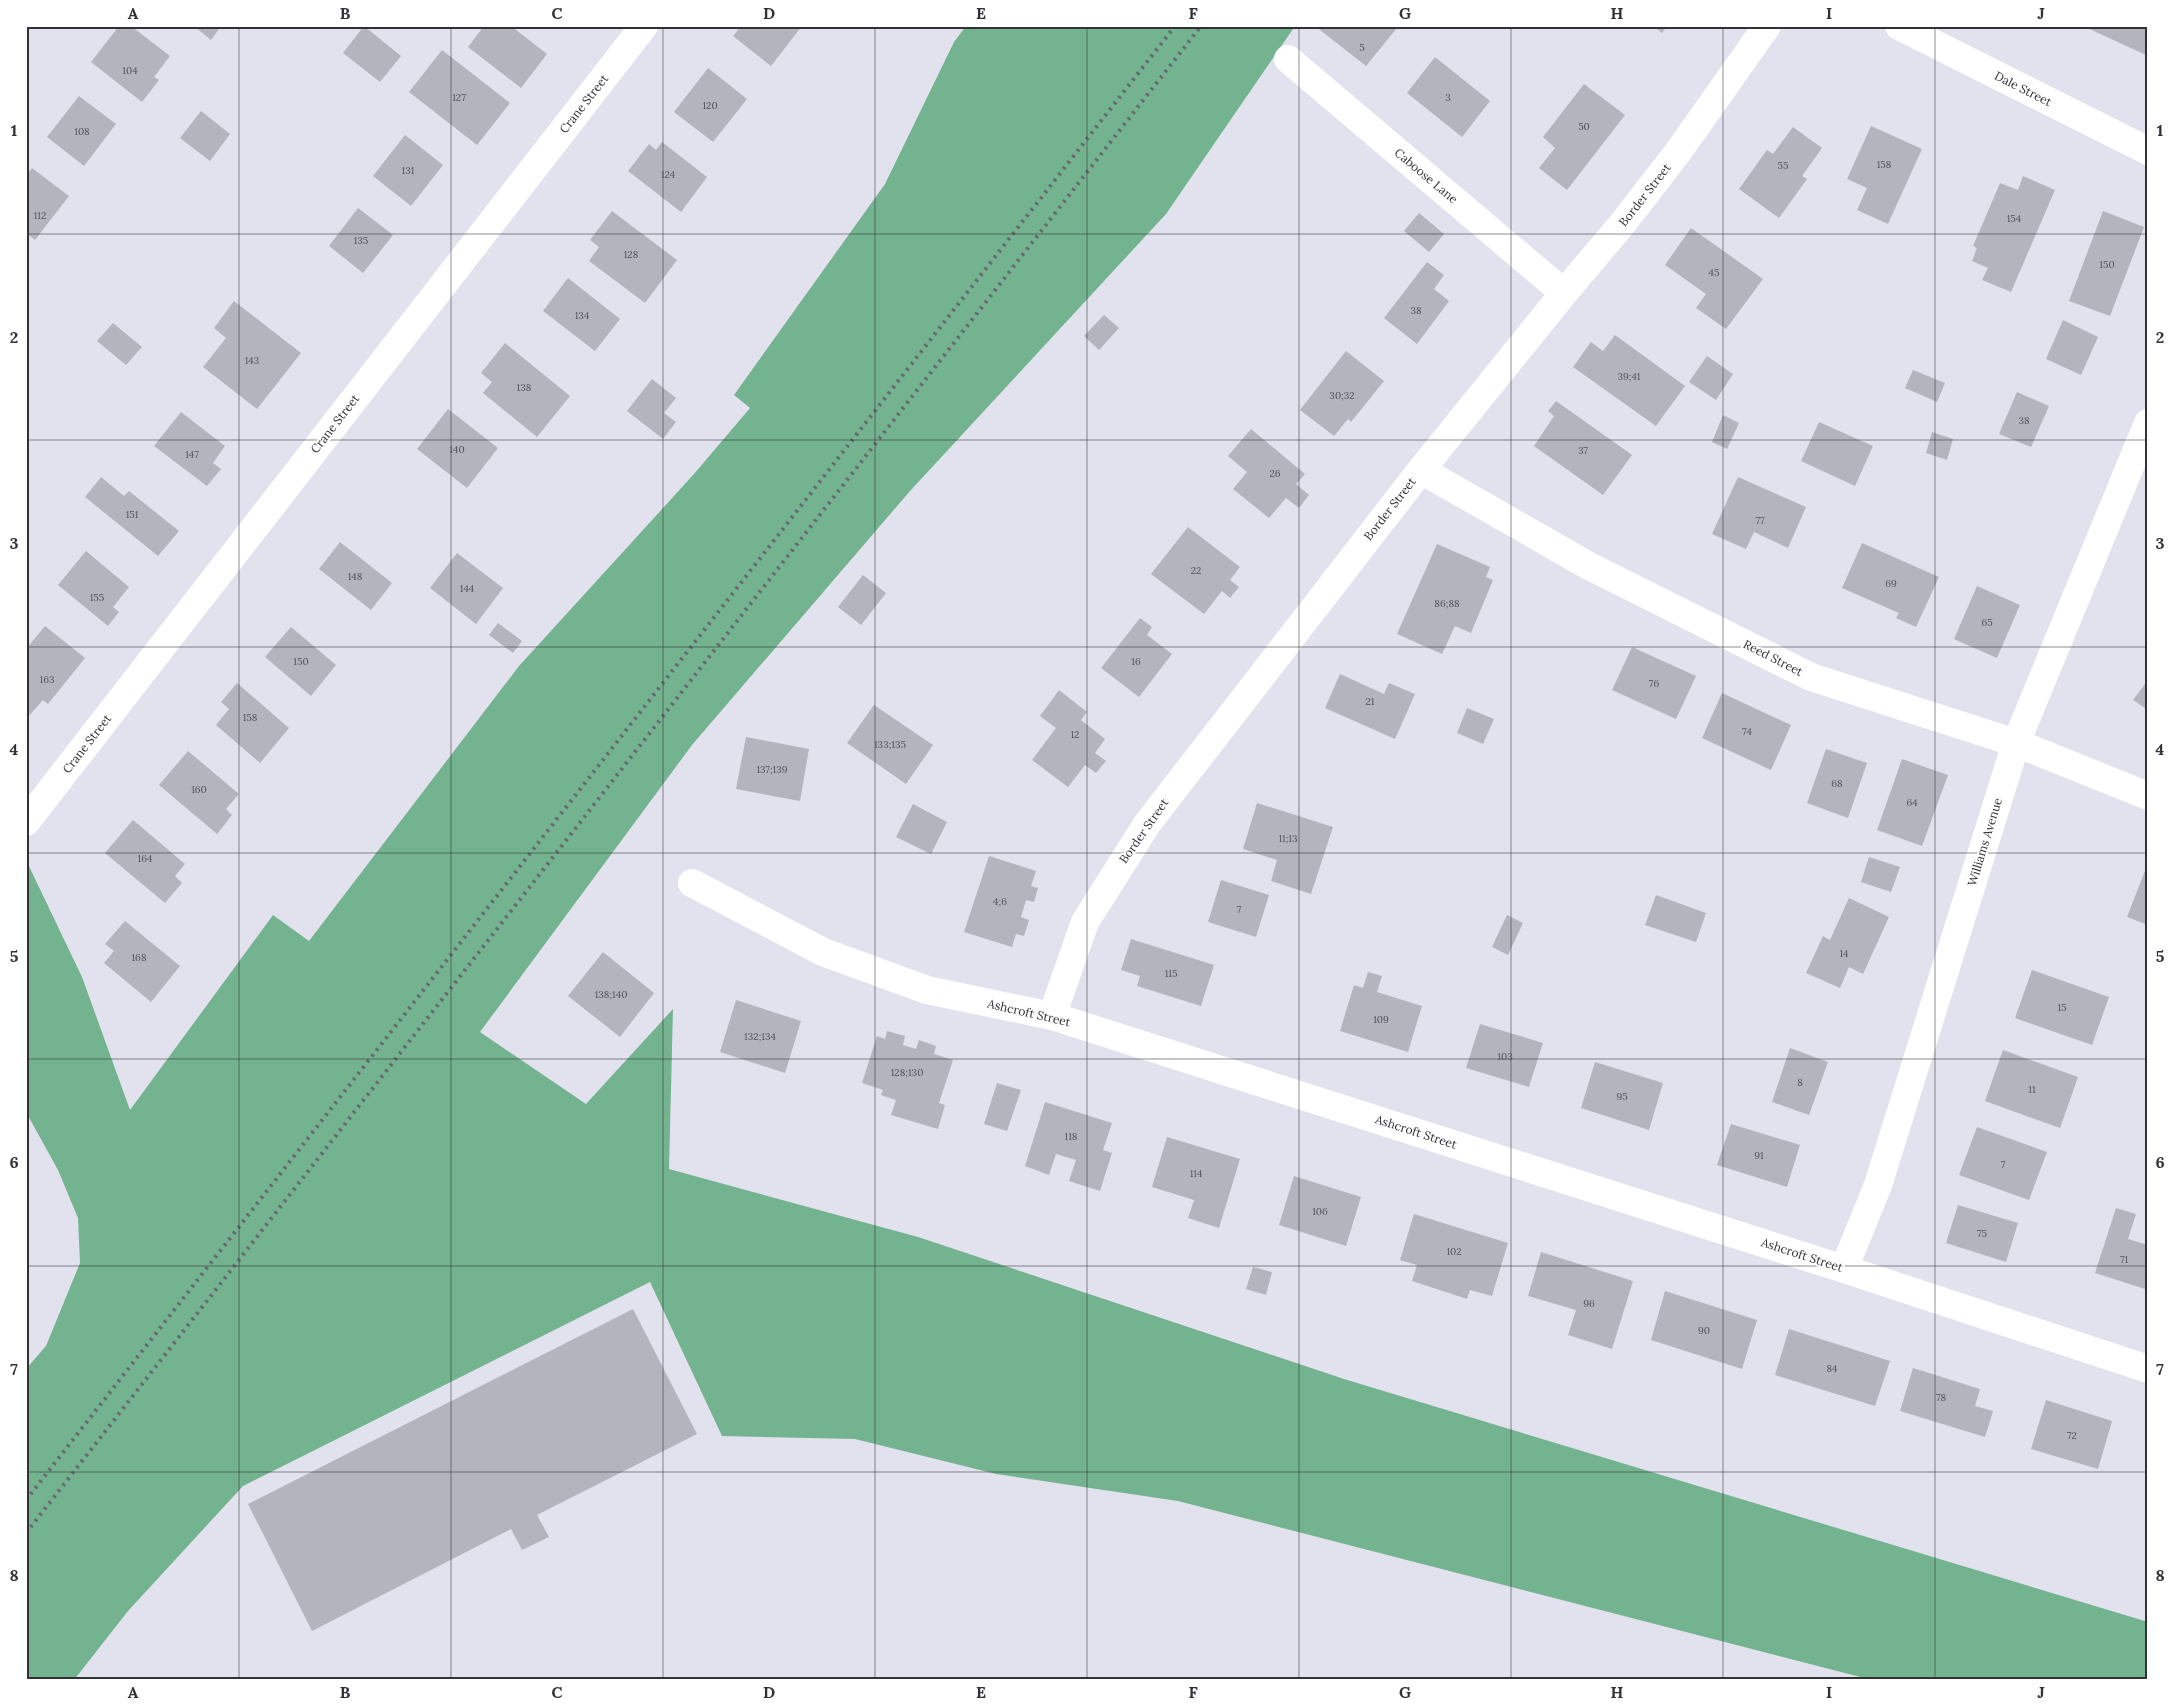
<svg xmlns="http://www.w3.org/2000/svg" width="2174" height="1706" font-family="Lora,serif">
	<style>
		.forest { fill: #74b38f }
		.building { fill: #b4b4bf }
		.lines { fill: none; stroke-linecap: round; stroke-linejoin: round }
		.minor { stroke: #fff; stroke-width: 28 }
		.rail { stroke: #68686f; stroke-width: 4; stroke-dasharray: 2.5 5; stroke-linecap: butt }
		.grid { fill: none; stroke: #313136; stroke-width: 1; stroke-opacity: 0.55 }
		.labels { text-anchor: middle; stroke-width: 4; stroke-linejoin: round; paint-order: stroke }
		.number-label { font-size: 10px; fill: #525258 }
		.street-label { font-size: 12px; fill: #313136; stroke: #fff }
		.neatline { fill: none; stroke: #313136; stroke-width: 2 }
		.grid-label { font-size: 16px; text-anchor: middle; font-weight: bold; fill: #313136 }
	</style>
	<rect width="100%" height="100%" fill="#e2e2ee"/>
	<path class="forest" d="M966,26H1295L1166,214L910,491L692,745L480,1032L586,1104L673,1009L669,1169L918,1237L1344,1379L2148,1622V1680H1872L1178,1501L996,1474L855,1439L722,1436L650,1282L243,1486L128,1611L74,1680H26V1369L46,1346L80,1263L78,1218L58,1170L26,1112V860L82,977L130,1110L273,915L309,941L519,666L694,474L750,408L734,395L885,184L954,42Z"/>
	<path class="building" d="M119,26H131L170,56L154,77L159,80L142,102L91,62Z
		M194,26H221L211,40Z
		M364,26L401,56L380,82L343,53Z
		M484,26H511L547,54L521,88L468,47Z
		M741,26H802L771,66L733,36Z
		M1315,26H1395L1397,28L1366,66Z
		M1653,26H1667L1662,33Z
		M2083,26H2148V52L2146,55Z
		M442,50L510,103L477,145L409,92Z
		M1435,57L1490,101L1462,137L1407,93Z
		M708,68L747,99L713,142L674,112Z
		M1584,84L1625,115L1567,190L1539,168L1555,148L1543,137Z
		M79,96L116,124L84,166L47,137Z
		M201,111L230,134L210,161L180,138Z
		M1871,126L1922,149L1888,224L1857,210L1867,188L1847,179Z
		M1793,127L1822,148L1802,176L1807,179L1779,218L1739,189L1767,150L1773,154Z
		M405,135L443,165L411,206L373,176Z
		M662,142L707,177L681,212L628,171L649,144L656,150Z
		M32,168L69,196L35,240L26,233V176Z
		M2023,176L2055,190L2011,292L1982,280L1988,268L1972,261L1977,248L1973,246L2000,183L2018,190Z
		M358,208L393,235L363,273L329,246Z
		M612,211L677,260L645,303L589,261L599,247L590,240Z
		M2103,211L2144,227L2110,316L2069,301Z
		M1419,213L1444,234L1429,252L1404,231Z
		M1691,228L1763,279L1726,329L1696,308L1706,294L1665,265Z
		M1427,262L1444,275L1434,289L1449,301L1417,344L1384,318Z
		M568,278L620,319L595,351L543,311Z
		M234,301L301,353L257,409L203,367L226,338L214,328Z
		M1104,315L1119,328L1099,350L1084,336Z
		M2063,320L2098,337L2081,375L2046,359Z
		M113,323L142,347L126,365L97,341Z
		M1615,335L1685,386L1656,426L1573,367L1591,342L1603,351Z
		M505,343L570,396L537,437L483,393L492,382L481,373Z
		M1346,351L1384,381L1351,422L1348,419L1334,436L1300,410Z
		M1707,356L1733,374L1716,400L1689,382Z
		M1913,370L1945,383L1937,402L1905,388Z
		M652,379L676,398L664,413L676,422L663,439L627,411Z
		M2017,392L2049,406L2031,447L1999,434Z
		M1556,401L1632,455L1603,495L1534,446L1554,416L1548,411Z
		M448,409L498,448L467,488L417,449Z
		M181,412L225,446L213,463L221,469L207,486L154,446Z
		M1723,415L1739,423L1727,449L1712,442Z
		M1819,422L1873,446L1855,486L1801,461Z
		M1251,429L1305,474L1296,484L1309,495L1299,508L1286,498L1269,518L1233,489L1247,472L1228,456Z
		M1932,432L1953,439L1947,460L1926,453Z
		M101,477L124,496L129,491L179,531L158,556L85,497Z
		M1738,477L1806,507L1788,548L1754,532L1746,549L1712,534Z
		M1188,527L1240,567L1230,580L1239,587L1230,598L1222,591L1204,614L1151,574Z
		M340,542L392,583L371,610L319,569Z
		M1862,543L1939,577L1916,627L1896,618L1899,613L1842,588Z
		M1437,544L1490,567L1486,577L1493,580L1471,633L1455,626L1442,654L1397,634Z
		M86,551L129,587L113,607L119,612L108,626L58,585Z
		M457,553L503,588L476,624L430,588Z
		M863,575L886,593L861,625L838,607Z
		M1977,586L2020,605L1997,658L1954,639Z
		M1140,618L1152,627L1147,635L1172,654L1139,697L1101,668Z
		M498,623L522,641L513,653L489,635Z
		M45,626L85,658L48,704L43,700L26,719V649Z
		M291,627L336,665L311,696L265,657Z
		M1632,647L1696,676L1676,719L1612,690Z
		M1340,674L1384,694L1389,683L1415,694L1395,739L1325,708Z
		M2148,680V710L2133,700Z
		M237,683L289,728L260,763L216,725L229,709L221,702Z
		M1059,690L1087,712L1081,720L1105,739L1095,753L1106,761L1096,773L1085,765L1068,787L1032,760L1056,728L1040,716Z
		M1722,693L1791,725L1771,770L1702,738Z
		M874,705L933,745L906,784L847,743Z
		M1467,708L1494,719L1483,744L1457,733Z
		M746,737L809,749L800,801L736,789Z
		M1826,749L1867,763L1848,818L1807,803Z
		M188,751L239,794L226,809L232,815L217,834L159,785Z
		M1902,759L1948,775L1922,846L1877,830Z
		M1257,803L1333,827L1311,894L1271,881L1277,860L1243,849Z
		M913,804L947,822L931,854L896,837Z
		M133,820L185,864L175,876L182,883L165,903L105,853Z
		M989,856L1036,871L1031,886L1038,888L1034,902L1026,900L1021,917L1029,920L1024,936L1016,934L1012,947L964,932Z
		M1869,857L1900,867L1891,892L1861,882Z
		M2148,863V925L2127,917Z
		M1221,880L1269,895L1256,937L1208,922Z
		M1656,895L1706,913L1696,942L1645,925Z
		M1849,898L1889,917L1863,974L1849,967L1840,988L1806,973L1823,936L1830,940Z
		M1507,915L1523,923L1508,955L1492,947Z
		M125,921L180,966L151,1002L104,963L114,951L105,944Z
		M1131,939L1214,965L1201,1006L1137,986L1140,976L1121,970Z
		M603,952L654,993L620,1037L568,996Z
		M2032,970L2109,997L2092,1045L2015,1018Z
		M1368,972L1382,976L1377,992L1422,1006L1408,1052L1340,1031L1354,985L1363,988Z
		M736,1000L801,1021L785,1073L720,1052Z
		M1480,1024L1543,1043L1529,1087L1466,1068Z
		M887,1031L905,1036L903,1045L916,1049L919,1040L936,1046L934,1054L953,1060L939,1103L945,1105L938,1129L891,1115L896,1100L881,1095L883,1090L862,1083L877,1036L885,1039Z
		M1790,1048L1828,1062L1809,1115L1772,1102Z
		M2003,1050L2078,1077L2060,1128L1985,1101Z
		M1595,1062L1663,1083L1649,1130L1581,1108Z
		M997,1083L1021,1090L1007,1131L984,1124Z
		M1045,1102L1112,1123L1103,1150L1112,1153L1100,1191L1069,1181L1076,1160L1056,1154L1049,1175L1025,1166Z
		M1731,1124L1800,1145L1787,1187L1717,1165Z
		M1977,1127L2047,1152L2029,1200L1959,1175Z
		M1167,1137L1240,1159L1219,1228L1188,1218L1194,1200L1152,1187Z
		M1294,1176L1361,1197L1346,1246L1279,1225Z
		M1958,1205L2018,1223L2006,1262L1946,1243Z
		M2116,1208L2136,1214L2128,1239L2148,1245V1280L2145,1289L2095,1273Z
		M1414,1214L1508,1243L1492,1296L1470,1290L1467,1299L1412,1281L1417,1265L1400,1260Z
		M1541,1252L1633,1281L1612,1349L1568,1335L1576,1310L1528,1296Z
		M1253,1267L1272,1272L1266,1295L1246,1289Z
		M1665,1291L1757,1320L1742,1369L1651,1340Z
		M633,1309L697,1434L537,1515L549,1537L522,1550L511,1529L312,1631L248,1504Z
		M1789,1329L1890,1361L1875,1406L1775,1375Z
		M1913,1368L1980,1389L1975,1406L1993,1411L1985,1437L1900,1411Z
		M2046,1400L2112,1421L2098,1469L2031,1449Z"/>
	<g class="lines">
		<path class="minor" d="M1899,26L2148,151
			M1288,59L1564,293
			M1421,470L1589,566L1811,677L2016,743L2148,796
			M26,822L644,26
			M692,883L823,952L927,990L1052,1016L1844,1269L2148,1369
			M1052,1016L1085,922L1147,824L1421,470L1564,293L1623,223L1678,152L1767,26
			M1844,1269L1878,1185L2016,743L2148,423"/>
		<path class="rail" d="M26,1500L1175,26
			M26,1533L1201,26"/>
	</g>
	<path class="grid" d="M239,26V1680M451,26V1680M663,26V1680M875,26V1680M1087,26V1680M1299,26V1680M1511,26V1680M1723,26V1680M1935,26V1680M26,234H2148M26,440H2148M26,647H2148M26,853H2148M26,1059H2148M26,1266H2148M26,1472H2148"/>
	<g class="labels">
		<g class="number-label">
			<text x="1362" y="51">5</text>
			<text x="130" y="74">104</text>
			<text x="459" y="101">127</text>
			<text x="1448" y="101">3</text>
			<text x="710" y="109">120</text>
			<text x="1584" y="130">50</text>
			<text x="82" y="135">108</text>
			<text x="1884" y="168">158</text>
			<text x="1783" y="169">55</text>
			<text x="408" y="174">131</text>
			<text x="668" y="178">124</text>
			<text x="40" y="219">112</text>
			<text x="2014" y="222">154</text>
			<text x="361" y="244">135</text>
			<text x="631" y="258">128</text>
			<text x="2107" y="268">150</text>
			<text x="1714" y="276">45</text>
			<text x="1416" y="314">38</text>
			<text x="582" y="319">134</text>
			<text x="252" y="364">143</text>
			<text x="1629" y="380">39;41</text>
			<text x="524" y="391">138</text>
			<text x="1342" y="399">30;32</text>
			<text x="2024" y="424">38</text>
			<text x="457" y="453">140</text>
			<text x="1583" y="454">37</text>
			<text x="192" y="458">147</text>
			<text x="1275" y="477">26</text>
			<text x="132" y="518">151</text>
			<text x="1760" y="524">77</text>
			<text x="1196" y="574">22</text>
			<text x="355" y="580">148</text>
			<text x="1891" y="587">69</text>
			<text x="467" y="592">144</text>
			<text x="97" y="601">155</text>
			<text x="1447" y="607">86;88</text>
			<text x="1987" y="626">65</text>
			<text x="301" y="665">150</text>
			<text x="1136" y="665">16</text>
			<text x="47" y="683">163</text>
			<text x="1654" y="687">76</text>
			<text x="1370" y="705">21</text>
			<text x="250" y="721">158</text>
			<text x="1747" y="735">74</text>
			<text x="1075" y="738">12</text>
			<text x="890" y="748">133;135</text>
			<text x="772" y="773">137;139</text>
			<text x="1837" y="787">68</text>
			<text x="199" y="793">160</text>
			<text x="1912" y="806">64</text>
			<text x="1288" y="842">11;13</text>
			<text x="145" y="862">164</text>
			<text x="1000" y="905">4;6</text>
			<text x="1239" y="913">7</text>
			<text x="1844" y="957">14</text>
			<text x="139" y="961">168</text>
			<text x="1171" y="977">115</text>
			<text x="611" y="998">138;140</text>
			<text x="2062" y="1011">15</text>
			<text x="1381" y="1023">109</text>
			<text x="760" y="1040">132;134</text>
			<text x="1505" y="1060">103</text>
			<text x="907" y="1076">128;130</text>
			<text x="1800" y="1086">8</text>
			<text x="2032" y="1093">11</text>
			<text x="1622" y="1100">95</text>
			<text x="1071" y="1140">118</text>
			<text x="1759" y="1159">91</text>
			<text x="2003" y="1168">7</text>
			<text x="1196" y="1177">114</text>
			<text x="1320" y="1215">106</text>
			<text x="1982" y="1237">75</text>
			<text x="1454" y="1255">102</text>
			<text x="2124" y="1263">71</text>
			<text x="1589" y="1307">96</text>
			<text x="1704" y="1334">90</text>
			<text x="1832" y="1372">84</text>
			<text x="1941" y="1401">78</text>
			<text x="2072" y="1439">72</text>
		</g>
		<g class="street-label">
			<text transform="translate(2023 89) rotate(27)" y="4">Dale Street</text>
			<text transform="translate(584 104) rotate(-52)" y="4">Crane Street</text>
			<text transform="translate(1426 176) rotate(40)" y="4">Caboose Lane</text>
			<text transform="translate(1645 195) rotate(-52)" y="4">Border Street</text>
			<text transform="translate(335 424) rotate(-52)" y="4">Crane Street</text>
			<text transform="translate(1390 509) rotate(-52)" y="4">Border Street</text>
			<text transform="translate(1773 658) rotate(27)" y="4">Reed Street</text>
			<text transform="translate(87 744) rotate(-52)" y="4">Crane Street</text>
			<text transform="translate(1144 831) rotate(-55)" y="4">Border Street</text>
			<text transform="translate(1985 842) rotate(-73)" y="4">Williams Avenue</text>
			<text transform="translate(1029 1013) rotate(13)" y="4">Ashcroft Street</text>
			<text transform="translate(1416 1132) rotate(18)" y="4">Ashcroft Street</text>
			<text transform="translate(1802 1255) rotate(18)" y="4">Ashcroft Street</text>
		</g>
	</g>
	<rect width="2174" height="1706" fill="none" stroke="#ffffff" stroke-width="55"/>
	<rect x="28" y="28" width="2118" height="1650" class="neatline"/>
	<g class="grid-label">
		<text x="133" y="19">A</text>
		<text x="345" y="19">B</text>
		<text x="557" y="19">C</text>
		<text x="769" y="19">D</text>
		<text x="981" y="19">E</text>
		<text x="1193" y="19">F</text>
		<text x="1405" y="19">G</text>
		<text x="1617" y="19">H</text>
		<text x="1829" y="19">I</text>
		<text x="2041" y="19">J</text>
		<text x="14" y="136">1</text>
		<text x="2160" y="136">1</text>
		<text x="14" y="343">2</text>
		<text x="2160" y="343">2</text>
		<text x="14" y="549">3</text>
		<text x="2160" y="549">3</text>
		<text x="14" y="755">4</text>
		<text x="2160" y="755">4</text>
		<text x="14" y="962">5</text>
		<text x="2160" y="962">5</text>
		<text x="14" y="1168">6</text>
		<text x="2160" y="1168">6</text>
		<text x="14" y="1375">7</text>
		<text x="2160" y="1375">7</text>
		<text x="14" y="1581">8</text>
		<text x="2160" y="1581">8</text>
		<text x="133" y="1698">A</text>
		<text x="345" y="1698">B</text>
		<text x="557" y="1698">C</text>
		<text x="769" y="1698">D</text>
		<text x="981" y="1698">E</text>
		<text x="1193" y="1698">F</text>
		<text x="1405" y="1698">G</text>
		<text x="1617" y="1698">H</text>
		<text x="1829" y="1698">I</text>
		<text x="2041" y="1698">J</text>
	</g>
</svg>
